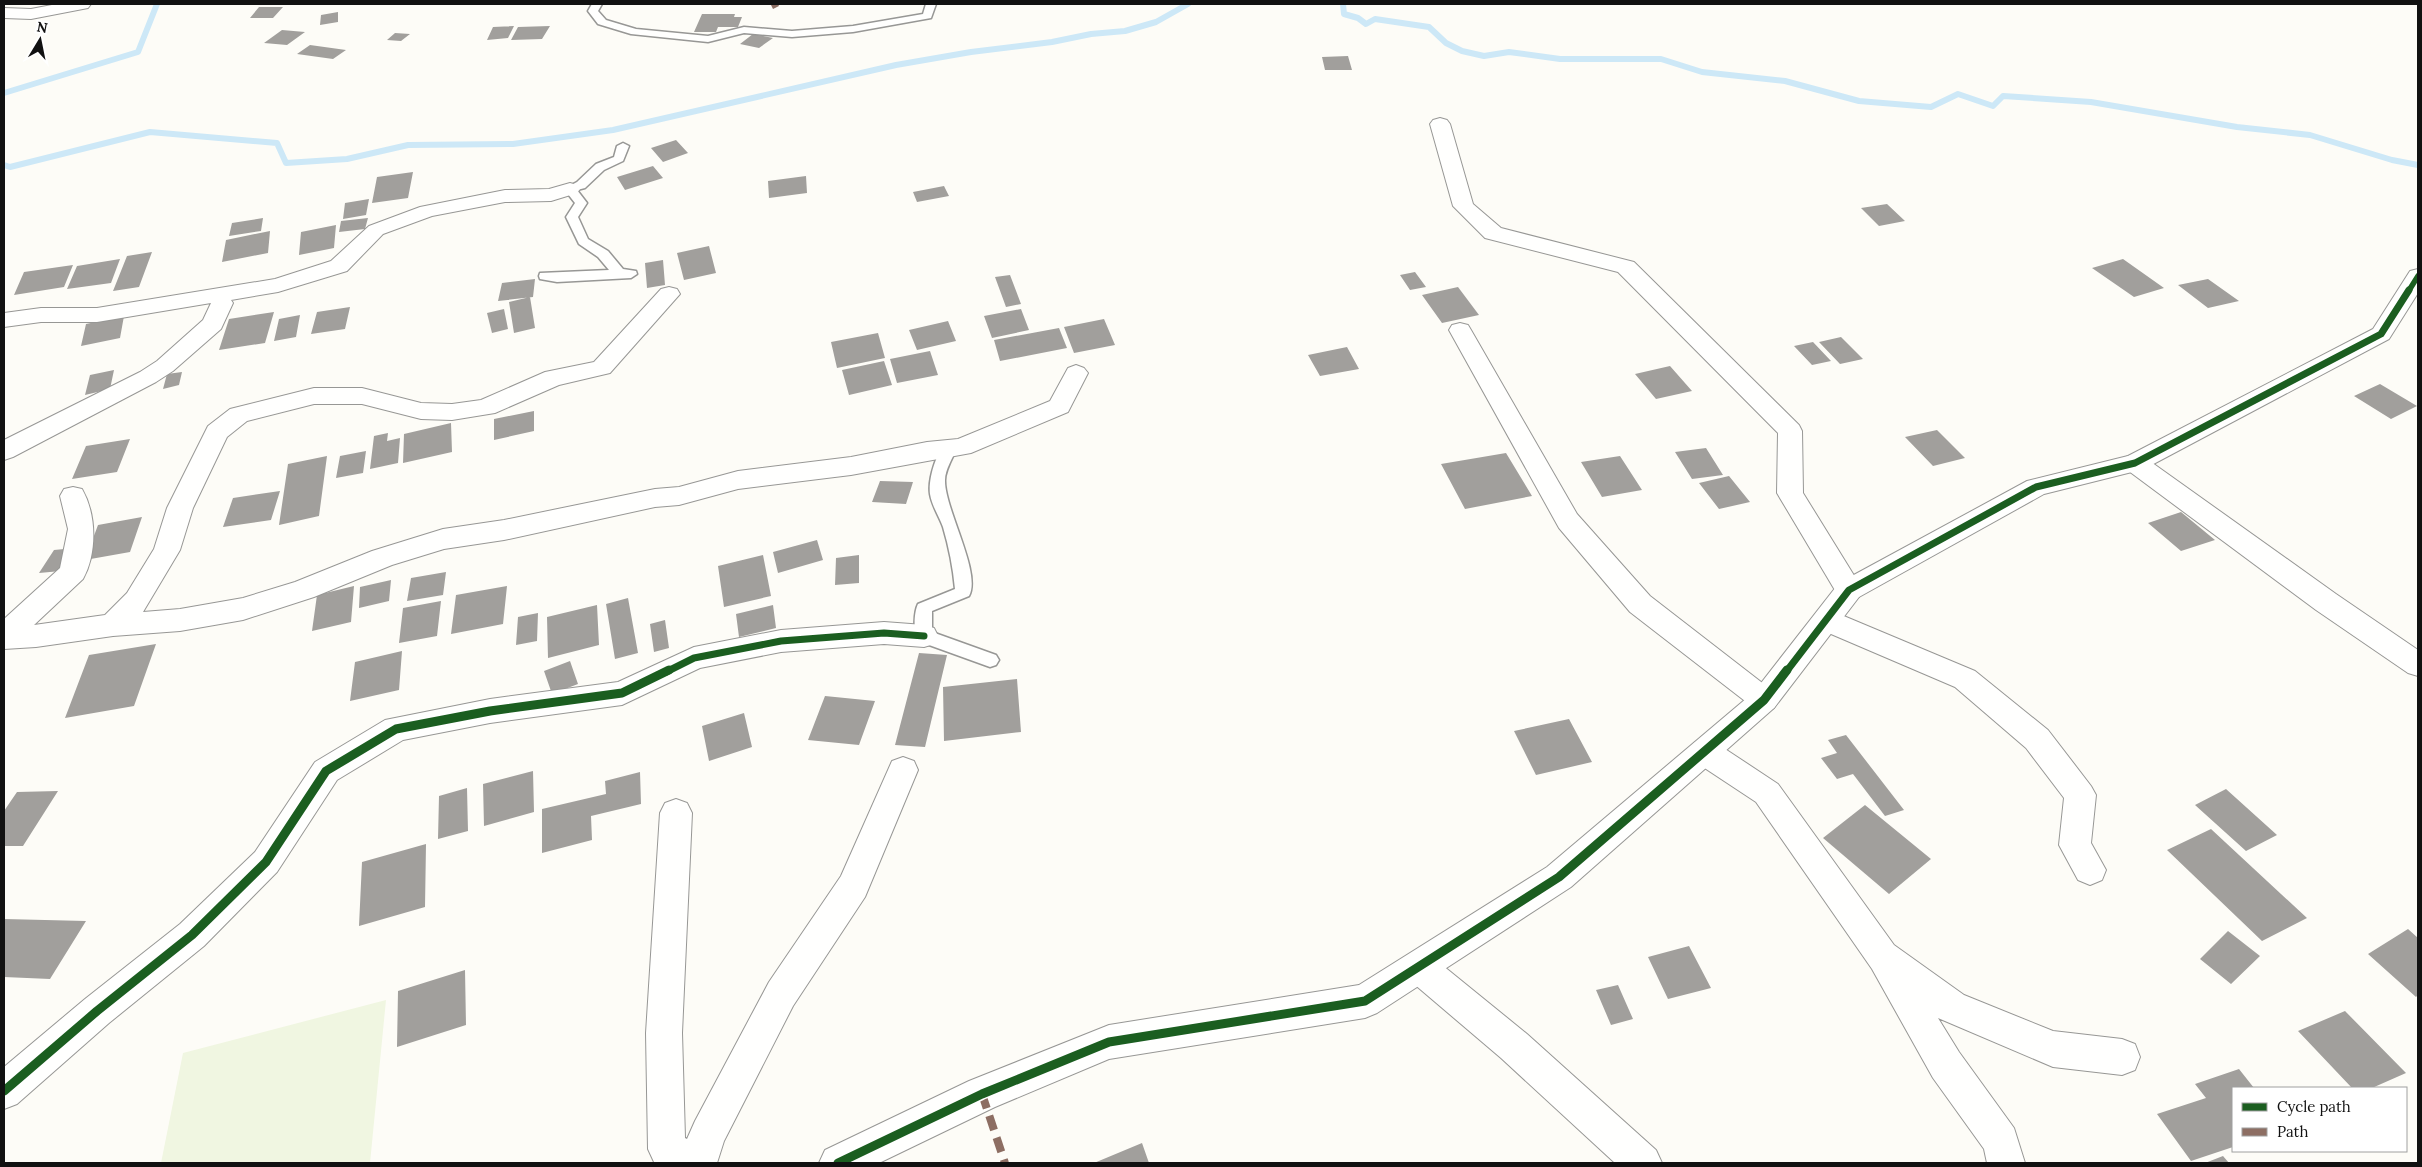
<svg xmlns="http://www.w3.org/2000/svg" width="2422" height="1167" font-family="Lora,serif">
	<style>
		.pitch { fill: #f0f6e1 }
		.lines { fill: none; stroke-linecap: round; stroke-linejoin: round }
		.stream { stroke: #cde8f7; stroke-width: 6 }
		.building { fill: #a19f9c }
		.service-casing { stroke: #979795; stroke-width: 3 }
		.minor-casing { stroke: #979795; stroke-width: 2 }
		.tertiary-casing { stroke: #979795; stroke-width: 2 }
		.service { fill: #fffffe; fill-rule: evenodd }
		.minor { fill: #fffffe; fill-rule: evenodd }
		.tertiary { fill: #fffffe; fill-rule: evenodd }
		.quiet-far1 { stroke: #8d6e63; stroke-width: 4.5; stroke-dasharray: 9 4.5; stroke-linecap: butt }
		.quiet { stroke: #8d6e63; stroke-width: 8; stroke-dasharray: 15 8; stroke-linecap: butt }
		.cycleway-far2-casing { stroke: #fff; stroke-width: 8 }
		.cycleway-far1-casing { stroke: #fff; stroke-width: 10 }
		.cycleway-casing { stroke: #fff; stroke-width: 12 }
		.cycleway-far2 { stroke: #1b5e20; stroke-width: 5.5 }
		.cycleway-far1 { stroke: #1b5e20; stroke-width: 7 }
		.cycleway { stroke: #1b5e20; stroke-width: 9 }
	</style>
	<rect width="100%" height="100%" fill="#fdfcf7"/>
	<path class="pitch" d="M386,1000L370,1163H161L183,1053Z"/>
	<g class="lines">
		<path class="stream" d="M1343,4L1344,14L1358,18L1366,24L1375,19L1429,27L1446,43L1462,51L1484,56L1509,52L1560,59H1661L1702,72L1785,81L1859,101L1931,107L1958,94L1993,106L2003,96L2091,102L2237,127L2310,135L2392,160L2418,165
			M4,93L138,52L157,4
			M4,165L10,167L150,132L277,143L286,163L347,159L408,145L513,144L613,130L896,65L971,52L1052,42L1091,34L1125,31L1156,22L1188,4"/>
	</g>
	<path class="building" d="M259,7H283L273,18H250Z
		M338,12V22L320,25L321,15Z
		M702,14H735L734,17H742L738,27H718L716,32H694Z
		M514,26L508,38L487,40L493,27Z
		M550,26L542,39L511,40L518,27Z
		M282,30L305,32L287,45L264,43Z
		M395,33L410,34L401,41L387,40Z
		M753,34L773,38L759,48L740,44Z
		M310,45L346,50L333,59L297,54Z
		M1348,56L1352,70H1325L1322,57Z
		M676,140L688,153L663,162L651,148Z
		M653,166L663,178L625,190L617,177Z
		M413,172L408,198L372,203L377,177Z
		M806,176L807,193L769,198L768,181Z
		M944,186L949,196L917,202L913,192Z
		M369,199L366,215L343,219L345,203Z
		M1887,204L1905,221L1879,226L1861,208Z
		M263,218L261,231L229,236L232,223Z
		M368,218L365,229L339,232L341,221Z
		M336,225L334,248L299,255L301,232Z
		M270,231L268,253L222,262L226,240Z
		M709,246L716,273L684,280L677,253Z
		M152,252L139,287L113,291L127,256Z
		M120,259L111,283L67,289L77,266Z
		M2123,259L2164,288L2134,297L2092,268Z
		M663,260L665,285L647,288L645,263Z
		M73,265L64,287L14,295L24,272Z
		M1415,272L1426,287L1410,290L1400,275Z
		M1010,275L1021,304L1006,307L995,277Z
		M535,279L533,297L498,301L502,283Z
		M2208,279L2239,301L2208,308L2178,285Z
		M1458,287L1479,315L1442,323L1422,295Z
		M530,297L535,328L514,333L509,302Z
		M350,307L345,329L311,334L317,312Z
		M504,309L508,329L492,333L487,313Z
		M1021,309L1029,330L992,338L984,316Z
		M274,312L265,343L219,350L229,319Z
		M300,315L296,337L274,341L279,319Z
		M124,316L120,338L81,346L86,324Z
		M1104,319L1115,345L1074,353L1064,327Z
		M948,321L956,341L917,350L909,330Z
		M1059,328L1067,348L1000,361L994,340Z
		M878,333L885,358L837,368L831,342Z
		M1841,337L1863,359L1840,364L1819,342Z
		M1813,342L1831,361L1812,365L1794,346Z
		M1347,347L1359,369L1320,376L1308,355Z
		M930,351L938,375L897,383L890,359Z
		M884,361L892,385L849,395L842,370Z
		M1670,366L1692,391L1656,399L1635,374Z
		M114,370L110,389L85,395L90,375Z
		M182,372L179,385L163,389L167,374Z
		M2380,384L2417,406L2391,419L2354,396Z
		M534,411V431L494,440V419Z
		M451,423L452,452L403,463L404,434Z
		M1937,430L1965,458L1933,466L1905,437Z
		M388,433L387,441L400,438L398,463L370,469L374,436Z
		M130,439L117,472L72,479L86,446Z
		M1706,448L1723,475L1692,479L1675,452Z
		M366,451L363,473L336,478L340,456Z
		M1506,453L1532,496L1465,509L1441,464Z
		M327,456L319,516L279,525L288,464Z
		M1620,456L1642,490L1602,497L1581,462Z
		M1729,476L1750,502L1719,509L1699,483Z
		M880,481L913,482L906,504L872,502Z
		M280,491L271,520L223,527L233,498Z
		M2181,512L2215,540L2181,551L2148,523Z
		M142,517L130,552L85,560L98,525Z
		M817,540L823,560L778,573L773,552Z
		M75,548L61,571L39,573L54,550Z
		M763,555L771,596L724,607L718,566Z
		M859,555V583L835,585L836,558Z
		M446,572L443,595L407,601L411,578Z
		M391,580L389,601L359,608L360,587Z
		M354,586L351,622L312,631L317,595Z
		M507,586L503,624L451,634L456,595Z
		M628,598L638,653L615,659L606,604Z
		M441,601L437,636L399,643L403,608Z
		M597,605L599,645L548,658L547,617Z
		M773,605L776,628L739,637L736,614Z
		M538,613L537,641L516,645L518,617Z
		M665,620L669,648L654,652L650,624Z
		M156,644L134,706L65,718L89,655Z
		M402,651L399,690L350,701L355,662Z
		M919,653L947,655L925,747L895,745Z
		M570,661L578,684L552,694L544,671Z
		M1017,679L1021,732L944,741L943,687Z
		M825,696L875,701L859,745L808,740Z
		M744,713L752,747L709,761L702,726Z
		M1569,719L1592,762L1536,775L1514,731Z
		M1846,735L1904,810L1885,816L1853,774L1837,779L1821,758L1837,753L1828,740Z
		M533,771L534,812L484,826L483,784Z
		M640,772L641,804L591,816L592,840L542,853V809L606,794L605,781Z
		M467,788L468,831L438,839L439,796Z
		M2226,789L2277,835L2246,851L2195,805Z
		M58,791L23,846H4V811L17,792Z
		M1865,805L1931,859L1889,894L1823,838Z
		M2211,829L2307,918L2262,941L2167,850Z
		M426,844L425,907L359,926L362,862Z
		M4,919L86,921L50,979L4,977Z
		M2408,929L2418,938V995L2416,997L2368,954Z
		M2228,931L2260,956L2231,984L2200,959Z
		M1689,946L1711,988L1668,999L1648,957Z
		M465,970L466,1025L397,1047L398,991Z
		M1618,985L1633,1019L1611,1025L1596,990Z
		M2345,1011L2406,1073L2372,1088H2352L2298,1031Z
		M2239,1069L2254,1088H2233V1147L2191,1161L2157,1114L2206,1098L2195,1084Z
		M1142,1143L1149,1163H1094Z
		M2223,1156L2229,1163H2205Z"/>
	<g class="lines">
		<g class="service-casing">
			<path id="service" d="M592,4H602L598,11L606,20L636,29L708,36L744,27L792,31L853,26L923,14L926,4H936L931,18L853,32L792,37L744,33L708,42L631,34L598,24L588,11Z
				M623,143L629,146L623,161L604,170L585,188L577,190L587,203L578,217L588,239L608,251L623,269L636,271L637,274L631,278L557,282L540,279L539,276L540,273L609,270L598,257L579,244L566,217L575,203L564,189L577,182L596,164L614,157L617,146Z
				M950,443L957,448C953,457 945,470 945,480C944,508 982,573 969,596L932,611V632L996,655L999,660L996,665L990,667L918,641C913,632 914,612 918,604L955,589C953,568 949,547 943,527C939,516 932,506 930,494C928,481 936,447 950,443Z"/>
		</g>
		<g class="minor-casing">
			<path id="minor" d="M57,4H91L88,8L31,19L4,18V8L31,9Z
				M1440,118L1447,120L1450,124L1473,204L1501,228L1634,262L1799,425L1802,431L1803,493L1863,590L1859,597L1849,600L1839,597L1777,493L1778,433L1618,272L1485,238L1453,206L1430,124L1433,120Z
				M570,183L577,185L580,189L577,193L551,201L505,202L432,216L383,234L347,271L278,292L231,300L233,303L221,329L173,371L156,382L13,457L4,460V440L140,372L157,361L203,320L211,303L97,322H41L4,327V313L41,308H97L275,279L331,261L369,226L420,207L505,190L549,189Z
				M669,287L677,289L680,294L610,373L559,385L495,413L452,420L421,419L362,404H314L247,421L227,437L193,508L180,550L143,612L180,609L243,598L295,582L372,551L443,529L504,520L655,489L679,487L738,471L851,457L927,442L958,439L1050,401L1068,368L1076,365L1084,368L1088,373L1068,412L971,453L851,475L738,489L679,505L655,507L504,540L444,549L392,565L314,597L243,620L180,631L113,636L36,647L4,649V619L60,568L68,529L60,496L64,489L73,487L82,489C97,515 97,554 83,579L34,625L105,615L127,593L154,549L167,508L208,426L230,409L314,388H362L421,403L452,404L481,400L545,372L594,362L661,289Z
				M1460,323L1468,325L1471,330L1577,514L1650,596L1774,692L1779,700L1774,708L1764,712L1754,708L1630,612L1559,528L1449,330L1452,325Z
				M2135,454L2144,457L2336,594L2418,650V676L2408,673L2316,610L2126,469L2122,463L2126,457Z
				M1827,609L1975,671L2048,730L2091,786L2096,795L2091,843L2106,870L2102,880L2090,885L2078,880L2059,845L2064,798L2026,748L1955,687L1817,628L1813,620L1817,612Z
				M884,622L924,625L934,628L938,636L934,644L924,647L884,644L781,652L700,668L622,705L490,723L403,740L337,780L277,872L204,946L109,1023L17,1104L4,1109V1067L85,999L180,924L255,852L315,762L385,720L490,699L618,682L694,647L781,630Z
				M1705,739L1716,743L1778,784L1894,945L1964,995L2053,1031L2122,1039L2135,1044L2140,1057L2135,1070L2122,1075L2053,1067L1938,1018L1959,1052L2014,1128L2025,1163H1987L1984,1149L1933,1078L1872,969L1756,802L1694,761L1690,752L1694,743Z
				M903,757L914,761L918,770L865,897L793,1006L724,1141L717,1163L654,1162L648,1149L646,1033L660,813L665,803L676,799L687,803L692,813L682,1033L685,1138L687,1139L695,1121L769,982L841,876L892,761Z
				M1419,951L1431,956L1527,1034L1656,1150L1662,1163H1615L1501,1058L1407,978L1402,967L1407,956Z"/>
		</g>
		<g class="tertiary-casing">
			<path id="tertiary" d="M2418,269V293L2389,339L2144,469L2044,494L1859,597L1774,708L1571,887L1377,1013L1365,1018L1109,1059L995,1107L879,1163H819L825,1150L969,1081L1109,1025L1359,985L1547,867L1754,692L1839,583L2027,481L2128,456L2373,329L2410,271Z"/>
		</g>
		<use href="#service" class="service"/>
		<use href="#minor" class="minor"/>
		<use href="#tertiary" class="tertiary"/>
		<path class="quiet-far1" d="M772,7L778,4"/>
		<path class="quiet" d="M982,1094L1005,1163"/>
		<g class="cycleway-far2-casing">
			<path id="cycleway-far2" d="M2408,292L2418,276"/>
		</g>
		<g class="cycleway-far1-casing">
			<path id="cycleway-far1" d="M666,672L694,658L781,641L884,633L924,636
				M1786,672L1849,590L2036,487L2135,463L2381,334L2409,290"/>
		</g>
		<g class="cycleway-casing">
			<path id="cycleway" d="M4,1091L97,1011L192,935L266,862L326,771L396,729L490,711L622,693L669,670
				M838,1163L982,1094L1109,1042L1365,1001L1559,877L1764,700L1787,670"/>
		</g>
		<use href="#cycleway-far2" class="cycleway-far2"/>
		<use href="#cycleway-far1" class="cycleway-far1"/>
		<use href="#cycleway" class="cycleway"/>
	</g>
	<rect width="2422" height="1167" fill="none" stroke="#111111" stroke-width="10"/>
	<rect x="2232" y="1087" width="175" height="65" fill="#ffffff" stroke="#a0a0a0"/>
	<rect x="2242" y="1103" width="25" height="8" fill="#1b5e20" stroke="#a0a0a0"/>
	<text x="2277" y="1112" font-size="15" fill="#111111">Cycle path</text>
	<rect x="2242" y="1128" width="25" height="8" fill="#8d6e63" stroke="#a0a0a0"/>
	<text x="2277" y="1137" font-size="15" fill="#111111">Path</text>
	<g transform="translate(40 40) rotate(10)" stroke="#ffffff" stroke-width="4" paint-order="stroke">
	<path d="M0-4L9 19L0 12L-9 19Z" fill="#111111"/>
	<text y="-8" font-size="14" font-weight="bold" text-anchor="middle" fill="#111111">N</text>
	</g>
</svg>
